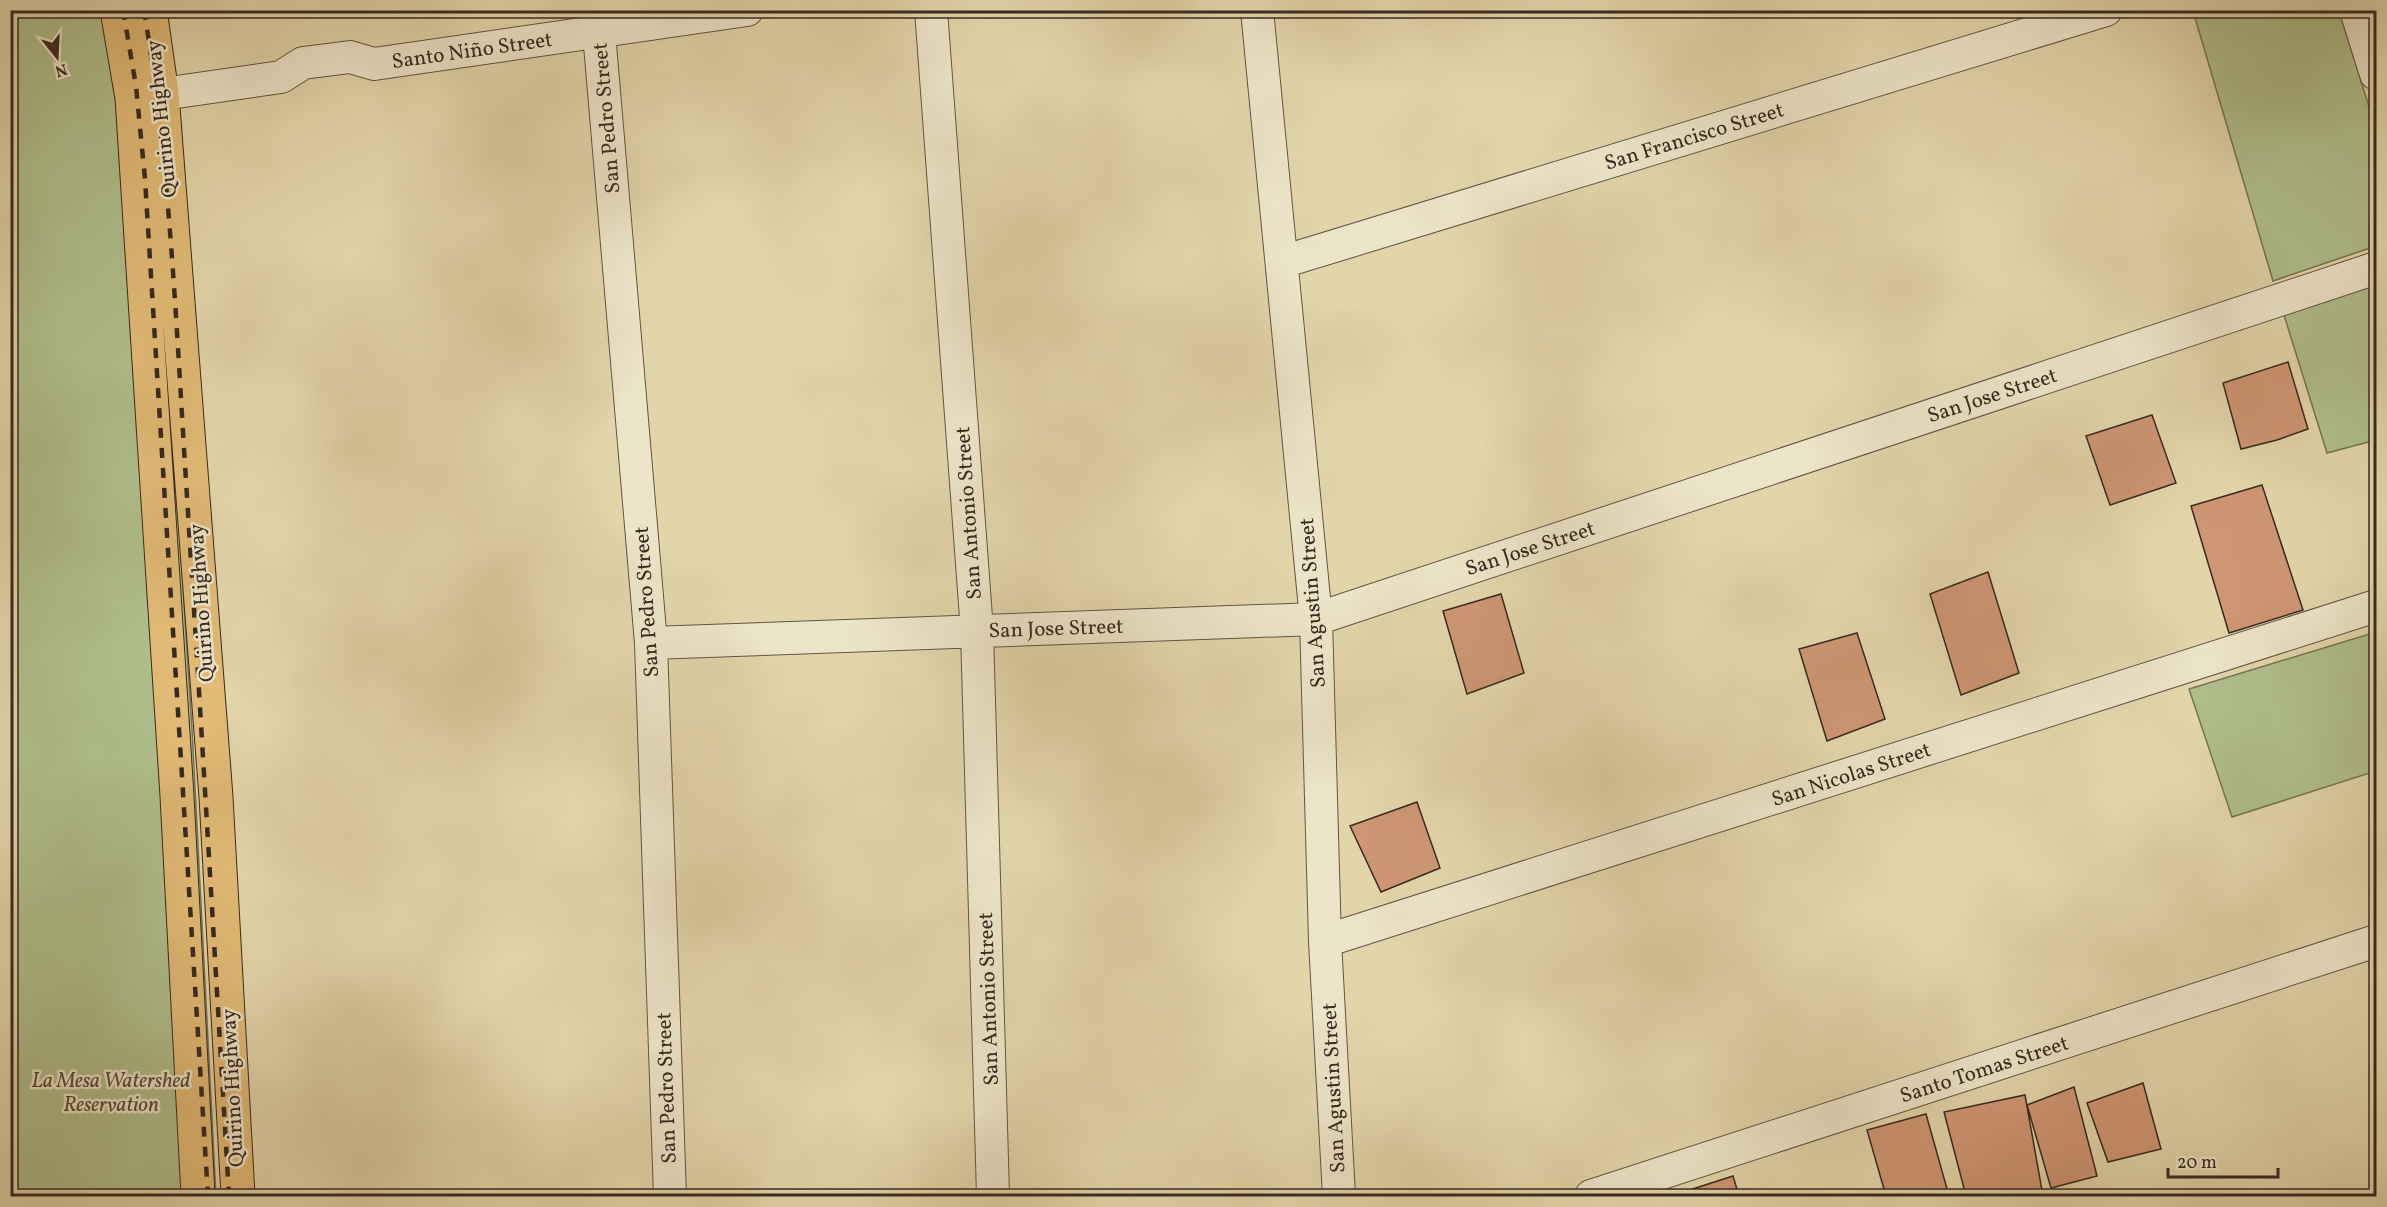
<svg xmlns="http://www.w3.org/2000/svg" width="2387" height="1207" font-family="Vollkorn,serif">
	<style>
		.green { fill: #afbe8b; stroke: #747456; stroke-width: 1.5 }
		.building { fill: #ce9673; stroke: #382a21; stroke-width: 1.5 }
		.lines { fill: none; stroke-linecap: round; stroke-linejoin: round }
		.street-casing { stroke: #625543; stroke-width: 34 }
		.primary-casing { stroke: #382a21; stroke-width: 35 }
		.street { stroke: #ece4c8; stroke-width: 32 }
		.primary { stroke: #e1ba75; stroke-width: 33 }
		.rail { stroke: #382a21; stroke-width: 4.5; stroke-dasharray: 10 10; stroke-linecap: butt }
		.labels { text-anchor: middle; stroke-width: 5; stroke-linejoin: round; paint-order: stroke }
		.street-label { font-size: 21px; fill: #382a21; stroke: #ece4c8 }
		.park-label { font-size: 21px; font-style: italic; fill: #504836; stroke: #ece4c8 }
	</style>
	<rect width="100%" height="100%" fill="#e2d5aa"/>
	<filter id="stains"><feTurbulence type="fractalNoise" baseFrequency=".00333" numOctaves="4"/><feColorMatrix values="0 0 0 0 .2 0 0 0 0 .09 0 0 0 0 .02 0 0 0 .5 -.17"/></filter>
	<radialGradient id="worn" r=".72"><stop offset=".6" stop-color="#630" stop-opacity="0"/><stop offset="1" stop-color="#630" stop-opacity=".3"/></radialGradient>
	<path class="green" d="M10,11H134L157,180L192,729L216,1196H11Z
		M2193,11H2339L2376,129V246L2273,281Z
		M2376,285V440L2327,453L2284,315Z
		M2376,632V771L2232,817L2189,689Z"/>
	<path class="building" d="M2288,362L2308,429L2277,440L2241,449L2223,383Z
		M2152,415L2176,483L2110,505L2086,436Z
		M2262,485L2303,610L2229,633L2191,506Z
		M1988,572L2019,673L1961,695L1930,594Z
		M1501,594L1524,673L1467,694L1443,611Z
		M1857,633L1885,719L1827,741L1799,649Z
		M1417,802L1440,868L1381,892L1350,826Z
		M2143,1083L2161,1149L2108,1162L2087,1103Z
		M2074,1087L2097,1176L2051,1188L2027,1105Z
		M2025,1095L2043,1196H1966L1944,1112Z
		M1926,1114L1949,1196H1886L1867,1130Z
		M1733,1176L1739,1196H1671Z"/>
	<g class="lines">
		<g class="street-casing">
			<path id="street" d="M594,10L599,33L651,643L670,1196
				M931,10L977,631L993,1196
				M1257,10L1316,619L1325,941L1339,1196
				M2356,10L2376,74
				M135,98L281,77L303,63L350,57L374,64L747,10
				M1282,262L2106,10
				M651,643L1316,619L2376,268
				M1325,941L2376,606
				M1591,1196L2376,941"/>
		</g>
		<g class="primary-casing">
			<path id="primary" d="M117,10L132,98L177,796L198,1196
				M150,10L162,94L216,797L238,1196"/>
		</g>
		<use href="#street" class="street"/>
		<use href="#primary" class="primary"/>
		<path class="rail" d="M123,10L136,86L145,179L208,1196
			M144,10C170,166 176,323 186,481C201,719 215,958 229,1196"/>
	</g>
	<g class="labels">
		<g class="street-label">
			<text transform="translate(472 50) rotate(-8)" y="7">Santo Niño Street</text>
			<text transform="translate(606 118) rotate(-95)" y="7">San Pedro Street</text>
			<text transform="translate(161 119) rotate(-96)" y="7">Quirino Highway</text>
			<text transform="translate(1694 136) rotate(-17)" y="7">San Francisco Street</text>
			<text transform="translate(1992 395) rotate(-18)" y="7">San Jose Street</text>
			<text transform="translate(968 513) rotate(-94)" y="7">San Antonio Street</text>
			<text transform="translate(1530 548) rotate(-18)" y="7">San Jose Street</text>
			<text transform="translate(646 602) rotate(-94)" y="7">San Pedro Street</text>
			<text transform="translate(201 603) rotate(-94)" y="7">Quirino Highway</text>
			<text transform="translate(1312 603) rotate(-94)" y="7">San Agustin Street</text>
			<text transform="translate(1056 628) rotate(-2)" y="7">San Jose Street</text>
			<text transform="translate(1851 774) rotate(-18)" y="7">San Nicolas Street</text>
			<text transform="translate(988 999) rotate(-92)" y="7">San Antonio Street</text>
			<text transform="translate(1984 1069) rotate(-18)" y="7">Santo Tomas Street</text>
			<text transform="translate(232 1088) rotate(-93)" y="7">Quirino Highway</text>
			<text transform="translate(666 1088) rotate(-92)" y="7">San Pedro Street</text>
			<text transform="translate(1333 1088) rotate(-93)" y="7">San Agustin Street</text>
		</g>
		<g class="park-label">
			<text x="111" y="1087">La Mesa Watershed<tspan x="111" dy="24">Reservation</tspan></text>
		</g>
	</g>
	<rect width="2387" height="1207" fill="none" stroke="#e2d5aa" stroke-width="36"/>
	<rect x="12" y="12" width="2363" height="1183" fill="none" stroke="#382a21" stroke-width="3"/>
	<rect x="18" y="18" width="2351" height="1171" fill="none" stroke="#382a21" stroke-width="1.5"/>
	<g transform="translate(57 57) rotate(162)" stroke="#ece4c8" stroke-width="4.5" paint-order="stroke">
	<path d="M0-4.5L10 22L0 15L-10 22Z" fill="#382a21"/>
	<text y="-9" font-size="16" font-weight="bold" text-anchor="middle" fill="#382a21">N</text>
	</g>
	<path d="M2168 1168v9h110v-9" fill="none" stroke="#382a21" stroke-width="3"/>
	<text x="2177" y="1168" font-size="18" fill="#382a21" stroke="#ece4c8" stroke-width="4.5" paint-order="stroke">20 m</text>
	<rect width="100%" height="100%" filter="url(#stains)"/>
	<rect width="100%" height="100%" fill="url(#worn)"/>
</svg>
